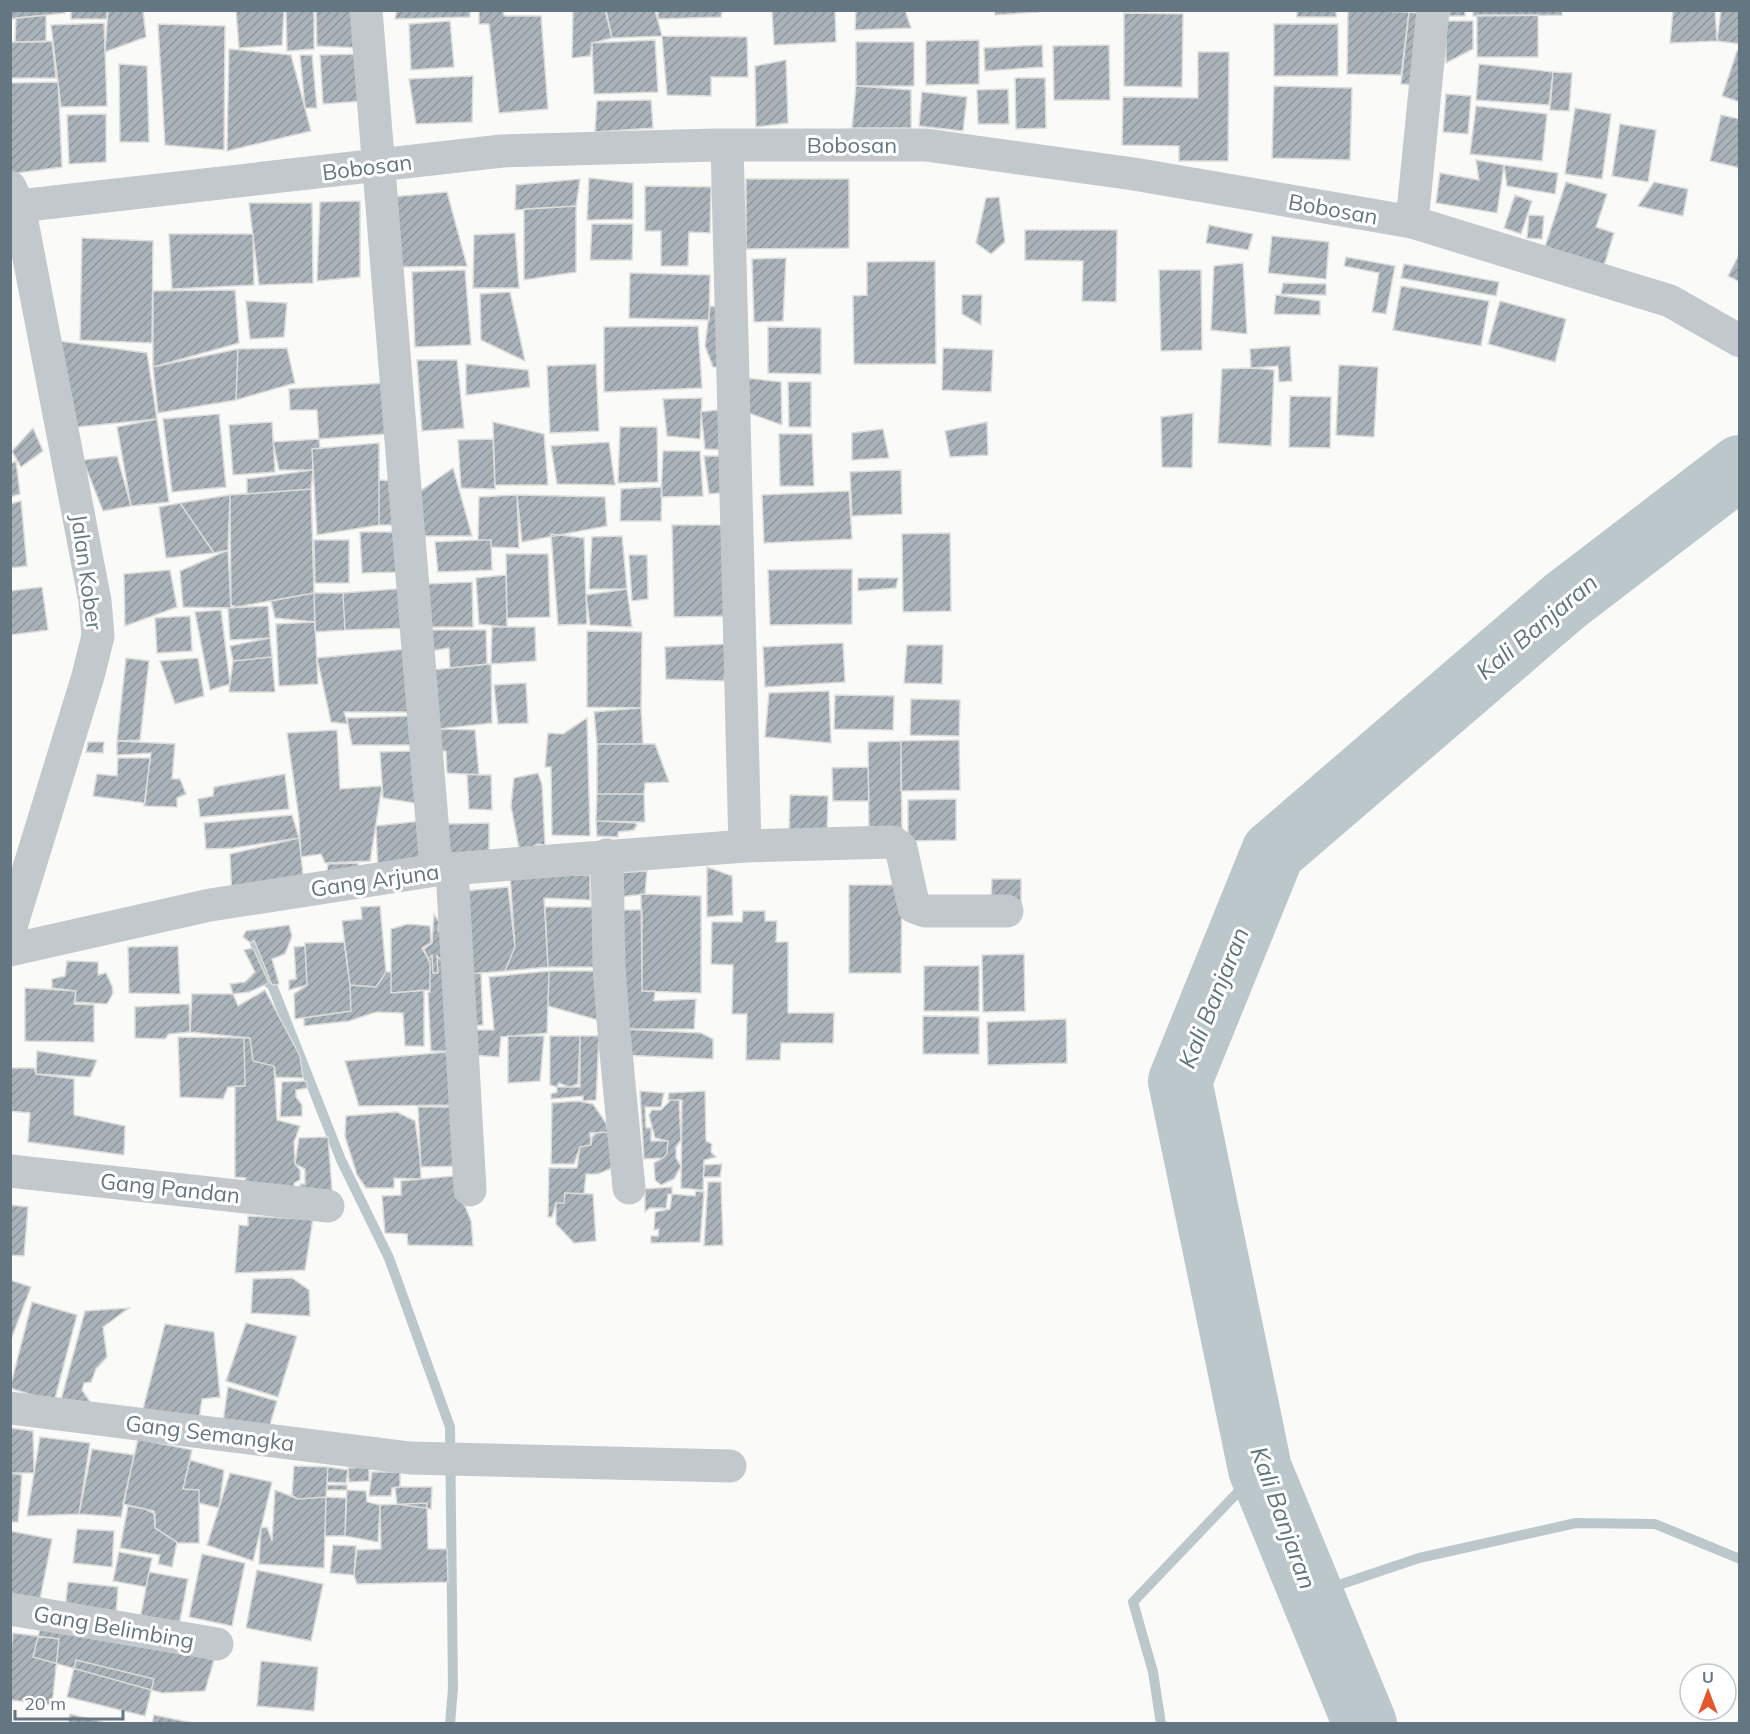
<svg xmlns="http://www.w3.org/2000/svg" width="1750" height="1734" font-family="Mulish,sans-serif">
	<style>
		.lines { fill: none; stroke-linecap: round; stroke-linejoin: round }
		.stream { stroke: #bbc7cb; stroke-width: 10 }
		.river { stroke: #bbc7cb; stroke-width: 64 }
		.building { fill: url(#building-hatch); stroke: #dcdcda; stroke-width: 1.5 }
		.minor { stroke: #c3c8cc; stroke-width: 33 }
		.labels { text-anchor: middle; stroke-width: 6; stroke-linejoin: round; paint-order: stroke }
		.street-label { font-size: 22px; fill: #657683; stroke: #fff }
		.water-label { font-size: 24px; font-style: italic; fill: #60757c; stroke: #fff }
	</style>
	<defs>
		<pattern id="building-hatch" width="6" height="6" patternUnits="userSpaceOnUse" patternTransform="scale(1.5)"><rect width="6" height="6" fill="#aab3b9"/><path d="M-1 1l2-2M0 6l6-6M5 7l2-2" fill="none" stroke="#8e969c"/></pattern>
	</defs>
	<rect width="100%" height="100%" fill="#fafaf8"/>
	<g class="lines">
		<path class="stream" d="M254,940L269,983L272,985L341,1160L389,1258L450,1427L453,1688L450,1724
			M1312,1594L1419,1558L1576,1523L1655,1524L1740,1559
			M1161,1724L1153,1672L1133,1602L1260,1469"/>
		<path class="river" d="M1365,1724L1260,1469L1180,1081L1273,852L1565,601L1740,467"/>
	</g>
	<path class="building" d="M10,10H65V13L10,19Z
		M71,10H107V19H71Z
		M108,10H143L146,37L105,52Z
		M236,10H284L282,45L239,48Z
		M286,10H314V49L287,51Z
		M316,10H359L362,48L317,46Z
		M397,10H470V17L395,19Z
		M479,10H503L504,16H541L548,109L499,113L489,24H479Z
		M573,10H605L612,38L592,43L590,56L572,58Z
		M606,10H655L662,36L612,38Z
		M658,10H722L721,17L658,19Z
		M772,10H835L836,42L774,45Z
		M856,10H905L911,28L855,30Z
		M995,10H1038V12L995,15Z
		M1297,10H1336V17H1297Z
		M1348,10L1409,12L1401,75L1347,74Z
		M1449,10H1465V16H1449Z
		M1473,10H1562V15L1473,16Z
		M1673,10H1715L1717,41L1670,43Z
		M1721,10H1740V44L1717,41Z
		M1409,12L1425,14L1418,85L1401,84Z
		M1124,13L1183,14L1182,87L1124,86Z
		M46,15V42H15L16,18Z
		M1477,15H1538V57H1477Z
		M450,21L454,67L411,70L409,24Z
		M1446,21H1473V49L1446,63Z
		M104,23L107,106L61,107L51,25Z
		M158,24L225,26L224,150L165,145Z
		M1274,24H1338V76H1274Z
		M662,36L747,37L748,77H711V96L667,95Z
		M655,40L658,92L594,94L592,43Z
		M979,40V84L926,85V41Z
		M52,41L56,78H10V42Z
		M856,42H914V86H856Z
		M1042,45L1043,67L985,71L984,48Z
		M1109,45L1110,100H1054L1053,46Z
		M229,49L291,55L311,131L227,151Z
		M1737,51H1740V102L1722,96Z
		M1198,52H1229L1228,161H1179V146L1122,145L1123,97L1198,98Z
		M363,54L364,101L323,104L320,55Z
		M300,55H312L317,108H305Z
		M786,60L788,123L756,127L755,66Z
		M119,64L147,66L149,142H120Z
		M1479,64L1553,72L1549,105L1476,100Z
		M1553,72L1572,73L1569,111L1550,110Z
		M473,76L472,122L416,124L409,79Z
		M1015,78H1045L1046,128L1016,129Z
		M58,82L62,167L10,174V83Z
		M856,86L911,90V128H852Z
		M1274,86L1352,88L1350,160L1272,158Z
		M1008,89L1009,124H978L977,90Z
		M922,92L967,97L963,131L919,126Z
		M1446,94L1471,96L1468,134L1443,132Z
		M651,100L653,128L595,132L597,101Z
		M1476,106L1547,114L1542,161L1470,154Z
		M1575,108L1611,114L1602,179L1565,174Z
		M106,114V162L69,164L67,115Z
		M1721,115L1740,119V168L1710,161Z
		M1620,124L1656,130L1648,182L1612,176Z
		M1476,160L1504,165L1497,213L1436,203L1440,173L1479,180Z
		M1504,165L1558,173L1555,194L1507,186Z
		M589,178L633,183V219L587,220Z
		M580,179L576,206L515,210L516,185Z
		M746,179H849V248L746,249Z
		M1566,182L1607,194L1596,227L1614,233L1604,266L1545,247Z
		M1654,182L1688,189L1683,216L1638,206Z
		M645,186L711,187L710,233L689,232L688,266H661V231H645Z
		M447,192L467,266L396,267L391,197Z
		M1515,195L1532,201L1521,234L1504,228Z
		M999,197L1005,242L991,254L976,243L986,198Z
		M360,201V277L317,281L320,202Z
		M249,203H312L313,283L259,285Z
		M576,206V272L524,280V209Z
		M1529,215L1544,216L1542,239L1527,238Z
		M592,224H633L632,260H590Z
		M1209,225L1253,234L1248,250L1206,243Z
		M1025,230H1117L1116,302L1082,301L1083,261L1025,260Z
		M515,233L519,288H473L474,235Z
		M169,234H253L254,285L172,289Z
		M1272,236L1329,242L1326,279L1268,273Z
		M82,238L153,241L152,343L80,340Z
		M1740,253V282L1728,276Z
		M1346,257L1395,266L1386,314L1372,312L1379,273L1344,266Z
		M786,258L783,321L754,322L752,259Z
		M935,261L936,364H854L853,296L867,295V262Z
		M1243,263L1247,334L1211,330L1214,266Z
		M1404,264L1499,282L1496,296L1401,278Z
		M465,270L471,345L415,347L412,272Z
		M1159,270H1201L1202,350L1161,351Z
		M630,273L710,275L709,320L629,318Z
		M1283,283L1326,284V295L1281,294Z
		M1401,286L1489,301L1481,346L1393,330Z
		M235,290L239,343L153,367V291Z
		M510,292L525,361L481,340L480,294Z
		M962,295H982L981,325L962,314Z
		M1276,295L1320,301V315L1274,314Z
		M246,301L287,303L284,337L250,339Z
		M1500,301L1566,319L1555,362L1488,344Z
		M710,306L722,307L724,367H713L705,346Z
		M698,326L702,388L604,392V327Z
		M768,327L821,328V374L768,373Z
		M59,341L147,353L157,419L77,427Z
		M1290,346L1292,381L1279,382L1278,366L1251,368L1250,349Z
		M287,348L295,383L236,400L238,349Z
		M943,348L993,350L991,392L942,390Z
		M238,349L236,400L158,413L153,367Z
		M417,360H457L464,428L422,431Z
		M466,364L528,370L530,387L466,395Z
		M596,364L599,431L550,433L547,366Z
		M1339,365L1378,367L1374,437L1336,435Z
		M1251,368L1274,370L1271,446L1218,443L1222,369Z
		M745,378L781,382L782,425L746,412Z
		M788,382H811V427H789Z
		M386,383L385,434L319,439L317,410H290L289,389Z
		M1290,396L1331,397L1330,448L1289,447Z
		M702,398L700,439L667,436L663,399Z
		M724,409L729,450L705,449L701,412Z
		M1193,413L1192,468L1162,467L1161,417Z
		M219,414L226,487L172,492L163,419Z
		M157,419L169,502L131,506L117,427Z
		M272,422L275,472L233,475L229,425Z
		M493,422L544,434L548,485H495Z
		M987,422L988,455L950,457L945,431Z
		M620,427H657L658,482L618,483Z
		M33,428L43,451L21,467L12,451Z
		M883,429L889,458L852,460V433Z
		M779,434H812L814,486H780Z
		M319,439L320,448L312,449L313,470H279L273,442Z
		M493,439L495,489L461,488L458,440Z
		M609,442L615,485L557,484L551,446Z
		M379,443V525L317,535L312,449Z
		M663,451H700L703,496L661,497Z
		M117,456L131,506L103,511L83,460Z
		M704,456H728L730,492L709,494Z
		M16,461L20,494L10,497V464Z
		M453,468L472,536H423L415,495Z
		M313,470L311,489L247,494V479Z
		M901,470L902,514L852,516L850,472Z
		M379,480L397,481L398,525H379Z
		M662,487L661,521H620L621,489Z
		M311,489L314,593L236,607L231,605L230,495Z
		M849,491L852,539L764,543L762,495Z
		M230,495L228,550L214,553L180,503Z
		M517,495L519,548L491,547V540H478L479,497Z
		M517,495L605,497L607,526L522,542Z
		M21,501L27,566L10,568V504Z
		M180,503L214,553L166,558L159,507Z
		M672,525H730L731,616L674,617Z
		M360,532H400V572L362,573Z
		M950,533L951,611L903,612L902,534Z
		M551,534L584,538L587,624L558,625Z
		M622,536L627,589H589L592,537Z
		M314,540H349V583H315Z
		M478,540H491L492,570L438,572L435,542Z
		M228,550L231,608L183,607L180,571Z
		M506,554H548L550,617L507,618Z
		M629,555H647L648,599L632,601Z
		M852,569V624L770,625L768,570Z
		M170,570L177,607L125,626L124,574Z
		M506,575L507,627L479,624L476,578Z
		M858,578H898L896,588L858,591Z
		M472,582L473,627H428L426,584Z
		M42,587L48,630L10,635V591Z
		M409,588L412,628L345,630L343,593Z
		M627,589L632,627L590,625L586,595Z
		M314,593H343L345,630L315,632Z
		M314,593L315,622L275,618L271,601Z
		M268,606L270,638L230,640L228,608Z
		M221,610L230,684L210,690L195,612Z
		M190,616L192,651L157,653L155,618Z
		M315,622L318,684L279,686L276,624Z
		M492,627H535L536,661L491,664Z
		M429,630H486L487,664L450,668L449,648L431,651Z
		M587,631L642,632L641,708L587,707Z
		M270,638L272,657L233,661L230,646Z
		M843,643L845,682L765,687L763,647Z
		M728,644L724,681L666,679L665,647Z
		M907,645H943L942,684L904,683Z
		M407,649L409,712H344L348,724L331,722L317,658Z
		M272,657L275,692H229L233,661Z
		M126,658L149,661L140,740L117,741Z
		M198,658L204,696L175,704L160,661Z
		M491,664L492,723L438,729L431,670Z
		M526,683L528,723L498,724L494,685Z
		M829,691L831,743L765,737L769,693Z
		M835,695L894,696L893,730L834,729Z
		M911,699L960,700L959,736L910,735Z
		M641,708L643,744H597L594,712Z
		M412,716L411,745H352L347,718Z
		M587,718L590,836L552,835L551,767H545L548,733L563,734Z
		M438,729L475,730L479,775L447,773L446,751H439Z
		M337,730L340,789L382,786L370,861L325,863L321,854L301,857L299,818L287,733Z
		M959,740L960,790L901,791V741Z
		M117,741L175,744L172,779H180L186,794L177,798V807L144,806L151,753L117,755Z
		M901,741L902,833H869L868,742Z
		M88,742H104L103,753L86,752Z
		M597,744H655L669,782L645,783L644,794H597Z
		M413,751L412,774L428,778L421,804L383,798L380,752Z
		M118,758H150L145,803L93,796L97,774L117,776Z
		M868,767L869,801H833L832,768Z
		M538,773L542,785L545,845L538,844L527,849L519,848L511,806L514,778Z
		M285,774L289,809L200,817L198,799L213,796L214,787Z
		M467,774L491,775L492,810L469,809Z
		M597,794H644L645,822L596,821Z
		M790,795L828,796L827,839L789,838Z
		M956,799V840L908,841V800Z
		M292,815L299,838L233,848L206,849L204,823Z
		M421,821L423,868L378,873L376,826Z
		M596,821L635,823L637,825L634,830L618,832V837L597,836Z
		M489,823V858L448,855L446,824Z
		M299,838L304,884L232,899L230,854Z
		M358,863L359,881L327,871L328,864Z
		M707,867L732,876L733,915L707,917Z
		M647,871L645,894L619,897L617,873Z
		M510,875H590V900L544,898L548,967L505,971L515,947Z
		M992,879H1021V905L991,904Z
		M849,885H902L901,973H849Z
		M508,887L515,947L505,971L468,974L465,891Z
		M641,894L701,896V993L642,991Z
		M380,906L386,972L376,987L350,985L342,921L362,919L361,907Z
		M545,907H597L601,967H548Z
		M618,910H642V991H655L654,1001L696,999L694,1029H621Z
		M743,911H765V921H777L776,942H788V1013H834L833,1043H781L780,1060H746L747,1014H732L733,965L711,964L712,922H742Z
		M434,914L439,922L438,931L444,934L442,961L437,956L438,973H433L432,955L428,959L424,949L432,943Z
		M408,924L430,926L431,943L422,948L430,962V990L391,993V929Z
		M289,925L292,936L285,954L272,959L279,984L272,985L254,940L251,943L243,937L246,931Z
		M344,942L350,985L351,1011L295,1019L294,994L307,985L305,943Z
		M178,946L180,994L129,993L128,947Z
		M305,946L307,985L289,990V980L296,979L294,947Z
		M253,948L269,983L249,992L233,994L230,984L245,982L255,972L244,950Z
		M1024,954L1025,1011L983,1012L982,955Z
		M432,955L433,973H438L437,956L442,961L459,1051H431L428,993L430,992V962L428,959Z
		M67,961L98,962V975L106,973L112,986L113,993L107,1004L75,1002L76,991L52,988V979L65,976Z
		M924,966H979V1011H924Z
		M549,971H602L605,1022L548,1006Z
		M549,971L547,1033L501,1037L499,1057L471,1055L465,1030H494L489,977Z
		M386,972H391V993L424,990V1046H405L403,1013L376,1012L349,1021L304,1026V1018L351,1011L350,985L376,987Z
		M481,973L483,1025L463,1026L468,974Z
		M25,988L76,991L74,1004L94,1005V1042L25,1041Z
		M265,990L300,1056L303,1078L276,1077L274,1066L253,1061L250,1038L190,1032L192,994H233L238,1006Z
		M189,1004L190,1032L169,1034L165,1039L135,1038V1007Z
		M923,1016L979,1017V1054H923Z
		M1066,1019L1067,1063L988,1065L987,1022Z
		M621,1029L701,1033L713,1039V1059L620,1055Z
		M508,1036H544L540,1081L508,1083Z
		M550,1036H580L578,1084L569,1087L559,1083L557,1087L550,1085Z
		M580,1036H599L596,1100L583,1101V1096L551,1099V1094L557,1092V1087H580Z
		M178,1037L244,1038L245,1086L228,1087L223,1099L180,1097Z
		M244,1038H250L253,1061L274,1066L277,1120L300,1126L294,1142L295,1164L300,1170V1180L294,1183V1194L239,1190L246,1178L235,1177V1086H245Z
		M37,1051L97,1060L90,1077L36,1074Z
		M459,1051L462,1105L359,1106L345,1061Z
		M10,1068H34L36,1074L74,1079V1115L125,1126L124,1155L28,1142L30,1113L10,1111Z
		M306,1081L308,1088L296,1090V1097L302,1105V1116L280,1117L282,1082Z
		M640,1091L664,1093L661,1107H645L646,1128H651V1141H668L667,1153L663,1158L644,1159Z
		M705,1091L706,1141L712,1144L711,1152L716,1157L704,1160L703,1190L681,1188L682,1100H668L669,1093Z
		M671,1100H679L681,1140L676,1147V1158L681,1166L674,1179L661,1185L655,1180L654,1163L663,1158L667,1153L668,1141L655,1138L649,1115L652,1110H661Z
		M578,1101L593,1104L606,1123L608,1132L590,1133L591,1145L580,1147L574,1164H551L552,1103Z
		M418,1107H463L466,1166L421,1167Z
		M397,1112L415,1121L420,1157L421,1179L394,1178V1188H366L357,1175L345,1136L346,1116Z
		M608,1132L612,1168L598,1174H586L584,1194L565,1193L564,1203H556L552,1217H548L549,1168H577L580,1147L591,1145L592,1137L596,1133Z
		M328,1137L333,1204L302,1199L300,1184H305V1169L295,1164L299,1138Z
		M722,1164L720,1177H703L705,1165Z
		M453,1176L471,1221L473,1246L408,1245L407,1234L385,1233L382,1196L401,1195V1181Z
		M708,1182H721L723,1245L704,1246Z
		M672,1187V1194H668L666,1208H650L645,1212V1189Z
		M696,1191L704,1192L700,1242L651,1243V1236H658L659,1229L654,1230L655,1212L670,1209L672,1194L695,1196Z
		M565,1193L593,1194L596,1241L574,1243L556,1224V1203H564Z
		M10,1205L28,1207L24,1256L10,1255Z
		M314,1212L305,1270L235,1273L239,1225L248,1226V1216L303,1219Z
		M292,1278L309,1290L310,1316L251,1313L253,1279Z
		M10,1280L31,1287L10,1342Z
		M32,1302L77,1315L54,1402L10,1388Z
		M129,1308L103,1327L107,1357L96,1369L91,1382L84,1383L82,1390L93,1406L61,1400L85,1311Z
		M246,1323L297,1336L278,1397L226,1381Z
		M165,1324L214,1332L220,1397L202,1399L198,1426L143,1409Z
		M228,1387L277,1401L268,1431L223,1422Z
		M10,1428L33,1431L34,1473H10Z
		M40,1437L90,1443L79,1514L27,1516Z
		M138,1439L192,1450L183,1489L199,1490V1543H178L155,1528L154,1511L123,1504Z
		M92,1449L134,1455L121,1517L79,1514Z
		M190,1460L224,1470L219,1508L199,1503V1490L183,1489Z
		M294,1466L328,1467L326,1497L298,1499L292,1495Z
		M328,1467L348,1470L346,1483L327,1482Z
		M369,1467V1481L349,1482L348,1468Z
		M372,1472H400V1487L392,1488L391,1496H369Z
		M10,1473L22,1475L18,1522H10Z
		M230,1473L272,1482L253,1561L207,1545Z
		M327,1485H347V1490H327Z
		M395,1487H432L431,1509L397,1504Z
		M275,1490L298,1499L326,1497L324,1568L259,1564L261,1528L267,1527L272,1541Z
		M347,1490L366,1491L367,1502L380,1505L378,1542L345,1536Z
		M326,1497L346,1498L345,1536H325Z
		M427,1503L428,1549H447L448,1582L357,1584L354,1575L357,1550L381,1549L380,1505Z
		M128,1506L145,1509L155,1514V1528L177,1542L172,1567L158,1564L160,1555L120,1548Z
		M77,1529L114,1531L112,1567L73,1563Z
		M10,1531L52,1539L39,1604L10,1598Z
		M333,1545L356,1546L354,1575L330,1573Z
		M119,1552L152,1558L146,1587L113,1581Z
		M202,1554L245,1563L232,1626L189,1617Z
		M257,1570L323,1584L311,1641L246,1628Z
		M149,1572L188,1579L179,1625L140,1619Z
		M68,1582L118,1587L116,1614L65,1609Z
		M43,1617L214,1660L205,1691L162,1693L33,1657Z
		M13,1633L59,1639L52,1705L10,1700V1658Z
		M76,1660L154,1679L145,1716L67,1697Z
		M261,1661L318,1667L314,1711L257,1706Z
		M70,1714L111,1724H68Z
		M154,1715L198,1724H152Z"/>
	<g class="lines">
		<path class="minor" d="M366,10L436,870
			M727,145L745,846
			M10,187L19,206L95,601L98,636L88,676L10,930
			M10,207L502,151L715,145H926L1134,174L1412,222L1670,301L1740,341
			M1412,222L1433,10
			M607,855L609,966L613,1021L629,1188
			M452,870L470,1190
			M10,950L210,905L436,870L745,846L893,842L901,848L914,907L925,911H1007
			M10,1171L328,1206
			M10,1408L410,1458L730,1466
			M10,1609L217,1644"/>
	</g>
	<g class="labels">
		<g class="street-label">
			<text x="852" y="153">Bobosan</text>
			<text transform="translate(367 167) rotate(-7)" y="8">Bobosan</text>
			<text transform="translate(1333 209) rotate(10)" y="8">Bobosan</text>
			<text transform="translate(87 572) rotate(82)" y="8">Jalan Kober</text>
			<text transform="translate(375 880) rotate(-8)" y="8">Gang Arjuna</text>
			<text transform="translate(170 1188) rotate(6)" y="8">Gang Pandan</text>
			<text transform="translate(210 1433) rotate(7)" y="8">Gang Semangka</text>
			<text transform="translate(114 1627) rotate(10)" y="8">Gang Belimbing</text>
		</g>
		<g class="water-label">
			<text transform="translate(1537 627) rotate(-40)" y="8">Kali Banjaran</text>
			<text transform="translate(1214 998) rotate(-68)" y="8">Kali Banjaran</text>
			<text transform="translate(1283 1518) rotate(70)" y="8">Kali Banjaran</text>
		</g>
	</g>
	<rect width="1750" height="1734" fill="none" stroke="#657683" stroke-width="24"/>
	<g transform="translate(1708 1692)"><circle r="28" fill="#ffffff" stroke="#c1c8cd" stroke-width="1.5"/>
	<path d="M0-4.5L10 22L0 15L-10 22Z" fill="#e4572e"/>
	<text y="-9" font-size="16" font-weight="bold" text-anchor="middle" fill="#657683">U</text>
	</g>
	<path d="M15 1710v9h108v-9" fill="none" stroke="#657683" stroke-width="3"/>
	<text x="24" y="1710" font-size="18" fill="#657683" stroke="#ffffff" stroke-width="4.5" paint-order="stroke">20 m</text>
</svg>
